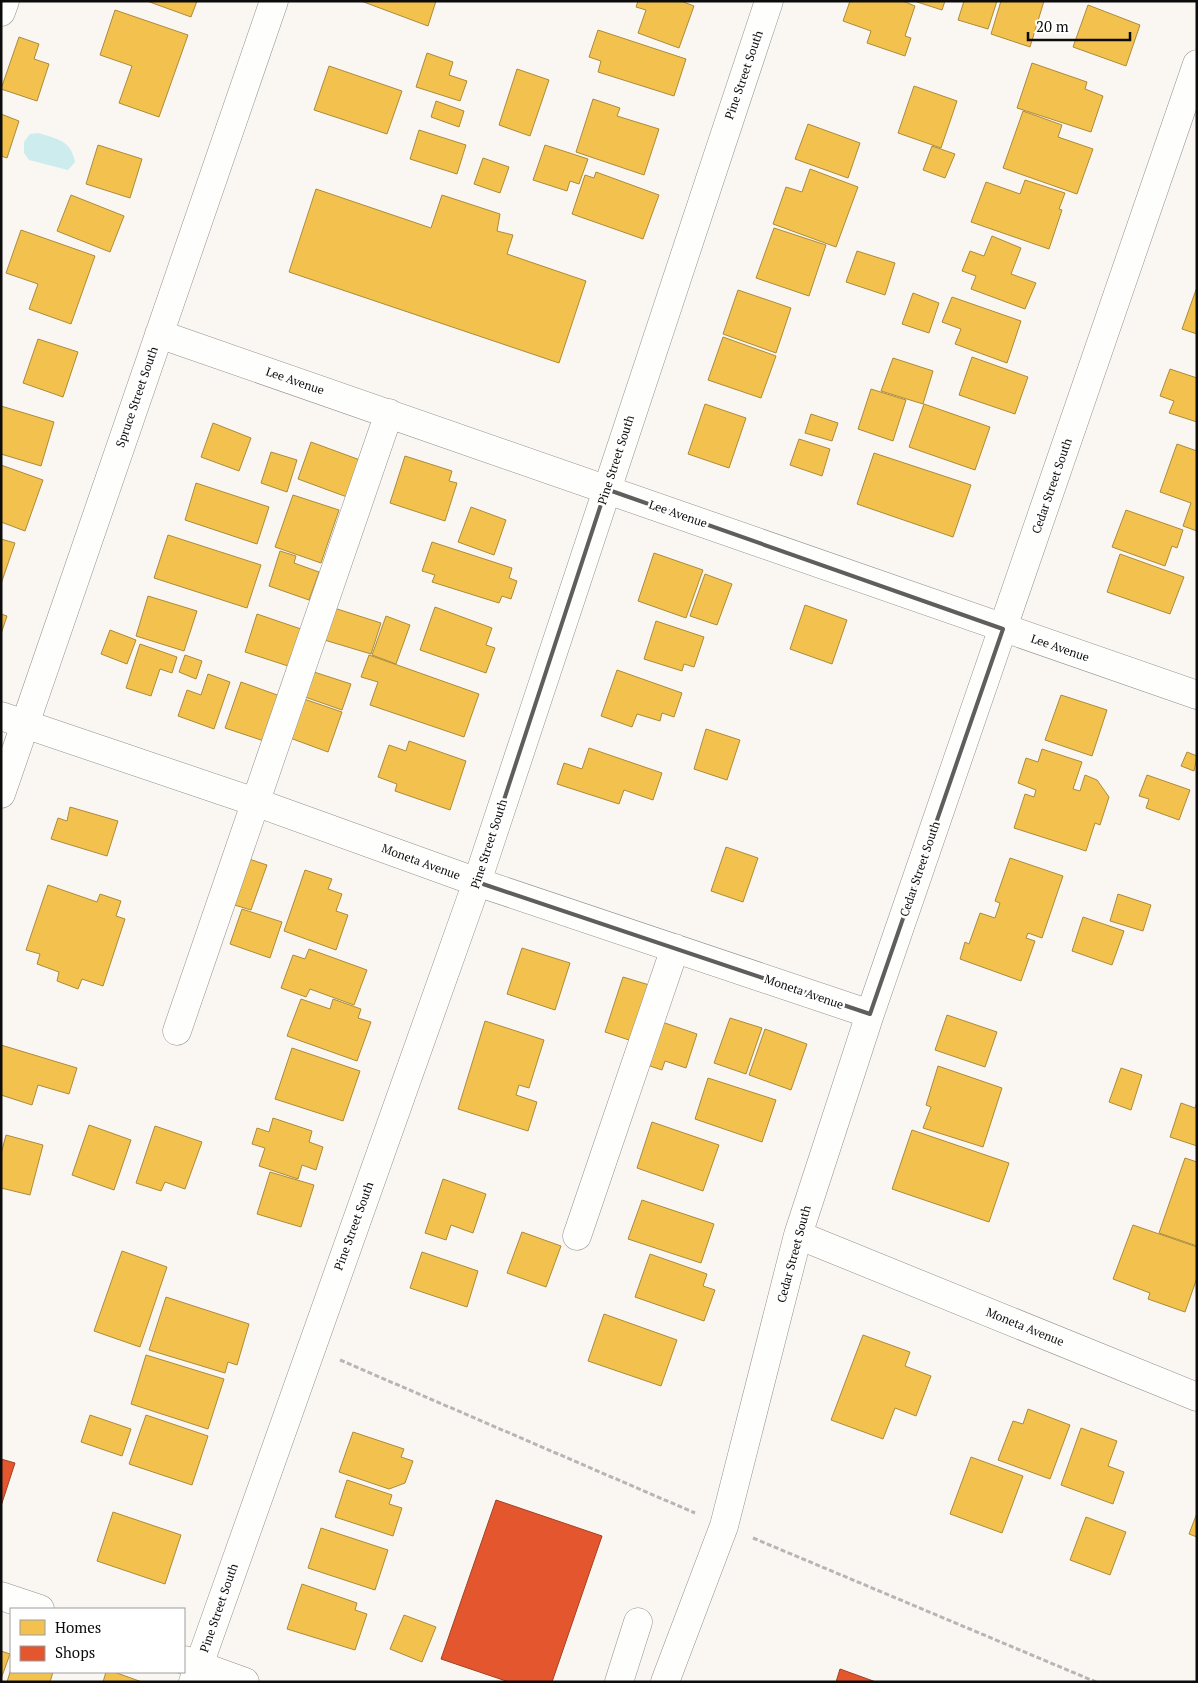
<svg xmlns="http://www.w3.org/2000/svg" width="1198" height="1683" font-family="'PT Serif',serif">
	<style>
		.water { fill: #ccecee }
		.homes { fill: #f2c14e; stroke: #ad8b3a }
		.shops { fill: #e4572e; stroke: #a34024 }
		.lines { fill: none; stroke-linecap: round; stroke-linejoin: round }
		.minor-casing { stroke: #939190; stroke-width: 29 }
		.path { stroke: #b7b6b6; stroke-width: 3; stroke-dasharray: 5 2.5; stroke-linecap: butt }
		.minor { stroke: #fefefd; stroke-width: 28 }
		.marked { fill: none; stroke: #5f5e5c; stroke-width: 4; stroke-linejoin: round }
		.labels { text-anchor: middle; stroke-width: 5; stroke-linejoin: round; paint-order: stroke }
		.street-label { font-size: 12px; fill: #0c0c0c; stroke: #fff }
	</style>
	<rect width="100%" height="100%" fill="#faf6f2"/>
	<path class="water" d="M38,133C57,139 71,140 75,162L68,170L29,160L24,153V142L30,134Z"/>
	<path class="homes" d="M147,1H197L191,17Z
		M361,1H436L428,26Z
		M638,1H681L694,6L679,48L638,33L646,10L636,7Z
		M850,1H903L915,6L905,36L911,38L905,56L867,43L871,31L843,21Z
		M914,1H945L942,10Z
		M964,1H997L988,29L958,20Z
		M1001,1H1044L1030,47L991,34Z
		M1088,5L1140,25L1126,66L1073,47Z
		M115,10L188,35L159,117L119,103L132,66L100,55Z
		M598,30L686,59L674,96L598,72L601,61L589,57Z
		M19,37L39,44L34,59L49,64L37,101L1,89Z
		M427,53L453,62L449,75L467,81L460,101L416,87Z
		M1032,63L1087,82L1085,89L1103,96L1091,132L1017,108Z
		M329,66L402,91L387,134L314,110Z
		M517,69L549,80L530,136L499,125Z
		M914,86L957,101L941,148L898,133Z
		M593,99L620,108L617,116L659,129L644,175L576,152Z
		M436,101L464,111L459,127L431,117Z
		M1023,111L1062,125L1058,137L1093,149L1077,194L1003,168Z
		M1,114L19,121L7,158L1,156Z
		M808,124L860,143L848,178L795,159Z
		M419,130L466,145L457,174L410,159Z
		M98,145L142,159L130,198L86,184Z
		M545,145L588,159L579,184L570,181L567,191L533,180Z
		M932,146L955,154L945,178L923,170Z
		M483,158L509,167L500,193L474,184Z
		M810,169L858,187L836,247L773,224L786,187L802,192Z
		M596,172L659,195L643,239L572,214L585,175L594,178Z
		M1025,180L1065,193L1059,209L1062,210L1049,249L971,222L986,182L1020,194Z
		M316,189L431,228L442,195L500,214L497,231L513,235L507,254L586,281L559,363L289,272Z
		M71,195L124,216L110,252L57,231Z
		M774,228L826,245L809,296L756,278Z
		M21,230L95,256L71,324L29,309L38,284L6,273Z
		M992,236L1021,248L1011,274L1036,283L1025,309L971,289L976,276L962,271L970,251L984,256Z
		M857,251L895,263L885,295L846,282Z
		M1197,287V334L1182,329Z
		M738,290L791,308L776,353L723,334Z
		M913,293L939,303L929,333L902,324Z
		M952,297L1021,321L1007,363L955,344L961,329L942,322Z
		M723,337L776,356L761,398L708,380Z
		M38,339L78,352L63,397L23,383Z
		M972,357L1028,377L1015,414L959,395Z
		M893,358L933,371L923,404L881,391Z
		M1170,369L1197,378V422L1169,413L1174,401L1160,396Z
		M871,389L906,400L893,441L858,429Z
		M705,404L746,418L729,468L688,454Z
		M924,404L990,427L975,470L909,447Z
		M1,406L54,422L41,466L1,454Z
		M811,414L838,423L832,441L805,433Z
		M213,423L251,438L239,471L201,457Z
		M799,439L830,449L822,476L790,465Z
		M311,442L360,460L347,497L298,479Z
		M1177,444L1197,451V531L1183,526L1191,503L1160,492Z
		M271,452L297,460L287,492L261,483Z
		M874,453L971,485L953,537L857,504Z
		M405,456L452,471L449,481L457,483L445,521L390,503Z
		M1,465L43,480L25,531L1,522Z
		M196,483L269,507L257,544L185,520Z
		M293,495L339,510L321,563L275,547Z
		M471,507L506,520L494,555L458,542Z
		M1126,510L1183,530L1177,548L1172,546L1165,566L1112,547Z
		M168,535L261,565L247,608L154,578Z
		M1,539L15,543L1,584Z
		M432,542L512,568L509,578L517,581L511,599L502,596L499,603L432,582L435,575L422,571Z
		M280,551L296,556L294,563L319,572L309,600L269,586Z
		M654,553L703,570L686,618L638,601Z
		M1120,554L1184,577L1170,614L1107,592Z
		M705,574L732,584L717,625L690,616Z
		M148,596L197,611L184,651L136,636Z
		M805,605L847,620L832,664L790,649Z
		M331,607L381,623L371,654L321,639Z
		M435,607L492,628L486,645L495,648L486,673L420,650Z
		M1,614L7,616L1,634Z
		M257,614L301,629L288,666L245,652Z
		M386,616L410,625L396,664L372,655Z
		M656,621L704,637L694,667L684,664L682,671L644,659Z
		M110,630L136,640L127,664L101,654Z
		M140,644L177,657L172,673L160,669L151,696L126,688Z
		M185,655L202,661L196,679L179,672Z
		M369,655L479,694L464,737L370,705L378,682L361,677Z
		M617,670L682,693L674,717L662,713L660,721L637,714L632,727L601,716Z
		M314,672L351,684L342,710L305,697Z
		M208,674L230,682L214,729L178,716L187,690L201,695Z
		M241,682L280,696L264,741L225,728Z
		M1061,695L1107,710L1092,756L1045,740Z
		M304,699L342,712L328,752L290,738Z
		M706,729L740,740L727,780L694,769Z
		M409,741L466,761L450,810L395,791L397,784L378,777L389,745L406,751Z
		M589,748L662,773L653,800L624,790L619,804L557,784L564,763L582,769Z
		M1042,749L1082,762L1073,789L1080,791L1085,775L1097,780L1109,797L1100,825L1095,823L1086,851L1014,828L1025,794L1034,797L1036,790L1018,783L1026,758L1038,762Z
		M1187,752L1197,756L1194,771L1181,766Z
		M1147,775L1190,790L1179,820L1146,808L1149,799L1139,796Z
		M70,807L118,821L107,856L51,839L58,818L67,821Z
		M726,847L758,858L743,902L711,891Z
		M246,858L267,865L251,910L231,904Z
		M1010,858L1063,876L1042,938L1028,933L1026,938L1035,941L1021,981L960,959L965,942L969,944L980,913L995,918L1000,903L995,901Z
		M305,870L332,879L328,889L342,894L336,911L348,915L336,950L284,931Z
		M48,885L97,902L100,894L121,901L116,916L125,919L103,986L82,979L78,989L57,981L59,972L37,964L40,954L26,950Z
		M1118,894L1151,905L1143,931L1110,921Z
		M242,909L282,922L270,958L230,944Z
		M1083,917L1124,931L1112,965L1072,951Z
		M522,948L570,963L555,1010L507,994Z
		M309,949L367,970L354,1005L310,989L306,997L281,988L293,955L305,959Z
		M623,977L656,987L638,1043L605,1032Z
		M301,999L330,1009L333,999L361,1009L358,1018L371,1022L357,1061L287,1036Z
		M947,1015L997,1032L985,1067L935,1050Z
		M730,1018L762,1028L746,1074L714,1063Z
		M485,1021L544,1040L529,1088L519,1085L516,1095L537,1102L528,1131L458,1109Z
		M662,1022L697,1034L686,1068L665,1061L662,1070L647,1065Z
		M765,1029L807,1044L791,1090L749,1075Z
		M1,1045L77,1068L69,1094L38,1085L32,1105L1,1095Z
		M292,1048L360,1071L343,1121L275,1099Z
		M938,1066L1002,1088L983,1147L923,1128L931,1107L926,1105Z
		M1121,1068L1142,1075L1131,1110L1109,1102Z
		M708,1078L776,1100L762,1142L695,1119Z
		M1197,1101V1146L1170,1137L1181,1103L1195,1108Z
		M273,1118L312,1131L309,1142L323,1147L316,1170L302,1165L298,1179L259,1166L265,1148L252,1144L257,1128L269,1132Z
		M652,1122L719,1145L703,1191L637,1168Z
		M89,1125L131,1140L114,1190L72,1175Z
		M155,1126L202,1142L185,1189L165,1182L161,1191L136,1183Z
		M912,1130L1009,1163L989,1222L892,1189Z
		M6,1135L43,1145L30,1195L1,1188V1154Z
		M1185,1158L1197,1162V1246L1159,1233Z
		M270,1172L314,1185L301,1227L257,1214Z
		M443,1179L486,1194L473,1233L451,1225L446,1240L425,1233Z
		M642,1200L714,1224L701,1263L628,1239Z
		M1133,1225L1197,1247V1278L1185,1312L1148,1299L1150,1293L1113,1279Z
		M522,1232L561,1246L546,1287L507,1273Z
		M122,1251L167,1267L140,1347L94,1331Z
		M422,1252L478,1271L467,1307L410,1288Z
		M650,1254L707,1274L703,1286L715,1290L704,1321L635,1297Z
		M166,1297L249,1324L237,1365L228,1362L225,1373L149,1350Z
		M604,1314L677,1340L661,1386L588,1361Z
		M863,1335L910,1352L905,1366L931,1376L916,1416L895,1408L883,1439L831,1420Z
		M146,1355L224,1379L208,1429L131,1404Z
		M1028,1409L1070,1425L1050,1479L998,1460L1013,1421L1023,1424Z
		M90,1415L131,1429L122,1456L81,1442Z
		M146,1415L208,1436L192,1485L129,1464Z
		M1081,1428L1117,1441L1108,1466L1124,1472L1113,1504L1061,1485Z
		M353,1432L404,1449L401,1457L413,1461L405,1483L389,1489L339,1472Z
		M971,1457L1023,1476L1002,1533L950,1514Z
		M347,1480L392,1495L389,1504L402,1508L393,1536L335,1517Z
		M113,1512L181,1535L165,1584L97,1561Z
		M1197,1513V1537L1189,1534Z
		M1086,1517L1126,1532L1110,1575L1070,1560Z
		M321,1528L388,1550L375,1590L308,1568Z
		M302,1584L357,1603L355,1610L367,1614L355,1650L287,1629Z
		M404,1615L436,1627L422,1662L390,1649Z
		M1,1651L10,1654L1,1679Z
		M11,1669V1672H53L50,1682H7Z
		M106,1672H114L142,1682H103Z"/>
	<path class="shops" d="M1,1459L15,1463L1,1506Z
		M496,1500L602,1536L552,1682H509L441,1659Z
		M840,1669L876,1682H836Z"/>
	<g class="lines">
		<g class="minor-casing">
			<path id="minor" d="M1,12L5,1
				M159,334L1197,695
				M1,716L255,802L477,882L870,1014
				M1,794L274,1
				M177,1031L389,413
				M798,1235L1197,1397
				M577,1236L675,948
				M1,1596L40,1609
				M184,1660L245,1682
				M193,1682L477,882L769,1
				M619,1682L638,1622
				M665,1682L724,1526L798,1235L870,1014L1197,64"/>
		</g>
		<path class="path" d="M340,1360L695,1513
			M753,1538L1096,1682"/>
		<use href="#minor" class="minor"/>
	</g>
	<path class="marked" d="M606,489L1003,629L870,1014L477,882Z"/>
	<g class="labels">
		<g class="street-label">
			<text transform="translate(744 75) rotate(-71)" y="4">Pine Street South</text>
			<text transform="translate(295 381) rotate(19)" y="4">Lee Avenue</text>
			<text transform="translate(137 397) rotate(-71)" y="4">Spruce Street South</text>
			<text transform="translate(616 460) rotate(-72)" y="4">Pine Street South</text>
			<text transform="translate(1052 486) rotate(-71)" y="4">Cedar Street South</text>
			<text transform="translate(678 514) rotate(19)" y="4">Lee Avenue</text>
			<text transform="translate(1060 648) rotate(19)" y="4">Lee Avenue</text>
			<text transform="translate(489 844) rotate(-72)" y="4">Pine Street South</text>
			<text transform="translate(421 862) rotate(20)" y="4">Moneta Avenue</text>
			<text transform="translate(920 869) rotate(-71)" y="4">Cedar Street South</text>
			<text transform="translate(804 992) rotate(19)" y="4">Moneta Avenue</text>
			<text transform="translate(354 1226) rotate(-70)" y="4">Pine Street South</text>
			<text transform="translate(794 1254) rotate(-75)" y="4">Cedar Street South</text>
			<text transform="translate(1025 1327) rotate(22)" y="4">Moneta Avenue</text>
			<text transform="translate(219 1608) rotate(-71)" y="4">Pine Street South</text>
		</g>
	</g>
	<rect width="1198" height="1683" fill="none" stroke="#0c0c0c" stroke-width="5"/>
	<rect x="10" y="1608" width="175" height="65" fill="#ffffff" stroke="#9e9e9e"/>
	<rect x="20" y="1620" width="25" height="15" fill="#f2c14e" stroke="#9e9e9e"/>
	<text x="55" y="1633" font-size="15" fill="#0c0c0c">Homes</text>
	<rect x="20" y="1646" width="25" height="15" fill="#e4572e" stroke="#9e9e9e"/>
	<text x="55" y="1658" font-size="15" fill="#0c0c0c">Shops</text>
	<path d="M1028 32v8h102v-8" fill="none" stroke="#0c0c0c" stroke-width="2.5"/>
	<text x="1036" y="32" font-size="15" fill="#0c0c0c" stroke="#ffffff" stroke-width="4" paint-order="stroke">20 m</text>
</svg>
